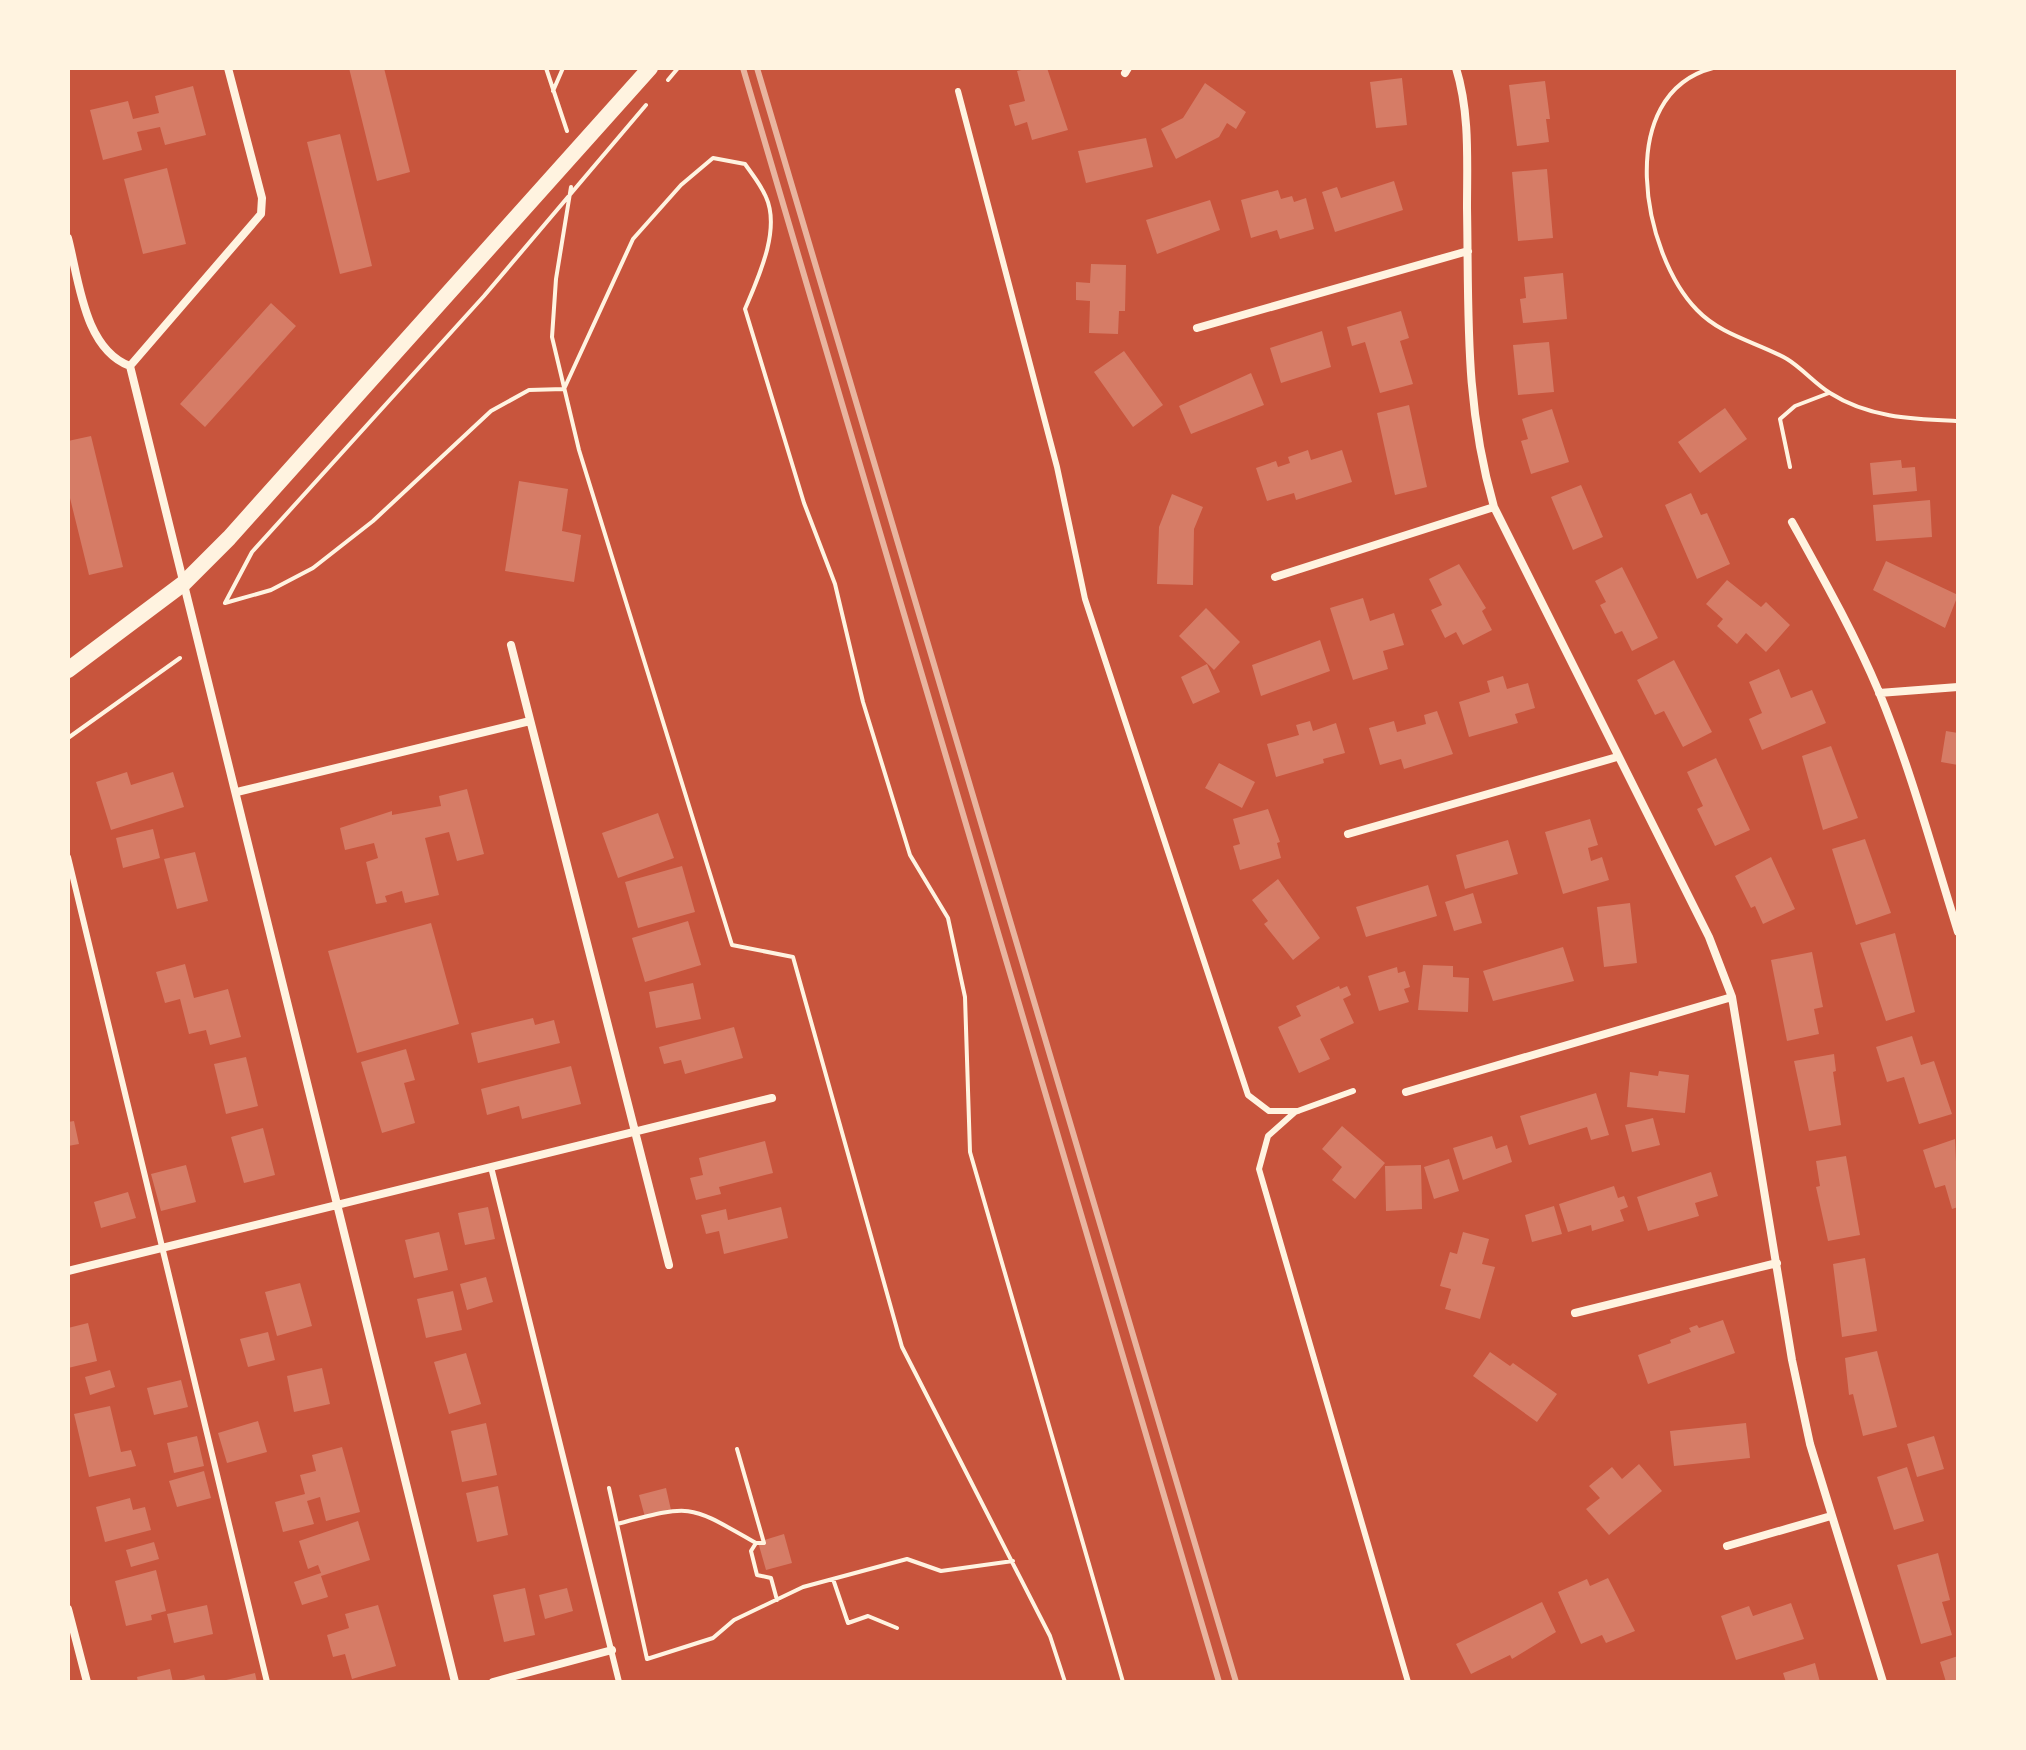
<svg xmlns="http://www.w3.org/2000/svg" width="2026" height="1750" font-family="'Titillium Web',sans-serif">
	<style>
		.building { fill: #d67c66 }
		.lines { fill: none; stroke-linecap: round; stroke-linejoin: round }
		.path { stroke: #fff3e0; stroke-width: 4 }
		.service { stroke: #fff3e0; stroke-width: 6 }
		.minor { stroke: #fff3e0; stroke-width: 8 }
		.secondary { stroke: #fff3e0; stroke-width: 16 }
		.rail { stroke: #e9b49f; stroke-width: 6 }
	</style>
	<rect width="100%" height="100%" fill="#c8553d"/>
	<path class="building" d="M349,68H384L410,172L377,181Z
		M1030,68H1047L1068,130L1032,140L1027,122L1015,126L1009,105L1025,101L1017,71Z
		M1402,78L1407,125L1376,128L1370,82Z
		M1545,81L1550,119H1546L1549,142L1517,146L1509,85Z
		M1205,83L1246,112L1236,129L1227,123L1219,137L1176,159L1161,129L1183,118Z
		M193,86L206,135L165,145L160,127L137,132L142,150L103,160L90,110L128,101L133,119L159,113L155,96Z
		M340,134L372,266L340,274L307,142Z
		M1146,138L1153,167L1086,183L1078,151Z
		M167,168L186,244L143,254L124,179Z
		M1547,169L1553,238L1518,241L1512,172Z
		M1394,181L1403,210L1335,232L1322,192L1337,187L1341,198Z
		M1278,190L1281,199L1292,196L1294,202L1306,198L1314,229L1280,239L1277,230L1251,238L1241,200Z
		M1210,200L1220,230L1157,254L1146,220Z
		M1091,264L1126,265L1125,311H1119L1118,334L1089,333L1090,301L1076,300V282L1090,283Z
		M1563,273L1567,319L1523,323L1520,299L1526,298L1524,277Z
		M271,303L296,326L205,427L180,404Z
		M1401,311L1409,338L1400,341L1413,384L1380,393L1365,342L1352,346L1347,327Z
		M1322,331L1331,367L1281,383L1270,348Z
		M1549,342L1554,392L1518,395L1513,345Z
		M1124,351L1163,405L1133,427L1094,372Z
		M1251,373L1264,405L1191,434L1179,406Z
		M1409,405L1427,487L1395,495L1377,413Z
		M1725,408L1747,439L1700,473L1678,442Z
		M1552,409L1569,462L1531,474L1521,441L1528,439L1522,419Z
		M91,436L123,567L89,575L68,490V441Z
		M1308,450L1311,460L1342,450L1352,482L1296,500L1294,493L1267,501L1256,468L1276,461L1278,467L1290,463L1288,457Z
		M1901,460L1902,468L1915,467L1917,491L1873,495L1870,463Z
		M519,481L568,489L562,531L581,535L574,582L505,571Z
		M1581,485L1603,537L1573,550L1551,497Z
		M1691,493L1701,515L1707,513L1730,564L1697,579L1665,505Z
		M1172,494L1203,507L1194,529L1193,585L1157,584L1159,527Z
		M1930,500L1932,537L1876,541L1873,505Z
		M1886,561L1958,595L1945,628L1873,590Z
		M1459,564L1486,608L1482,611L1492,630L1463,645L1456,632L1445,638L1431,610L1442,605L1429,579Z
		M1622,567L1658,638L1632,651L1622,631L1615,634L1600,605L1606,602L1595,581Z
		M1727,580L1761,607L1766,602L1790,625L1766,652L1746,633L1737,644L1717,626L1723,619L1706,604Z
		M1363,598L1370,621L1394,613L1404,645L1383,651L1388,669L1353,680L1330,608Z
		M1206,608L1240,642L1214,670L1179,636Z
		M1320,640L1330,671L1261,696L1252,665Z
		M1674,660L1712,732L1683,747L1664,711L1655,715L1637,680Z
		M1207,664L1220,692L1193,704L1181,677Z
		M1779,669L1791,698L1812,690L1826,723L1762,750L1749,719L1762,713L1749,682Z
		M1503,676L1507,689L1528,683L1535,708L1515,714L1518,723L1469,737L1459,702L1490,692L1487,681Z
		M1437,711L1453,754L1404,769L1401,759L1380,765L1369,728L1394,721L1397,732L1426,724L1424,715Z
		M1310,721L1313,731L1336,723L1345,753L1323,759L1324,763L1276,777L1267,744L1299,735L1296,725Z
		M1946,731L1958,733V765L1941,762Z
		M1831,746L1858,818L1823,830L1802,756Z
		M1716,758L1750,830L1715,846L1697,809L1703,806L1687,772Z
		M1219,763L1255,782L1242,808L1205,788Z
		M127,772L131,785L173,772L184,807L111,830L96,782Z
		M467,789L484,854L457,861L449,832L425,838L439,895L405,903L402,891L385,896L387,902L376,904L366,862L378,858L374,843L345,850L340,828L392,811V815L441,806L439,796Z
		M1268,809L1280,842L1277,843L1281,858L1240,870L1233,846L1240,844L1233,819Z
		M658,813L674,858L618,878L602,833Z
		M1590,819L1598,845L1588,848L1591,861L1602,857L1609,880L1563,894L1545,832Z
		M153,829L160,858L123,868L116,838Z
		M1865,839L1891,913L1856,925L1832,849Z
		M1508,840L1518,874L1465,889L1456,855Z
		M195,852L208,901L177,909L164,859Z
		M1771,857L1795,909L1763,924L1755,906L1751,908L1735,876Z
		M682,866L695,912L638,928L625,882Z
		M1278,879L1320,938L1293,960L1264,924L1268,921L1252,900Z
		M1428,885L1437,916L1366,937L1356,907Z
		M1473,893L1482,923L1454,931L1445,902Z
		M1630,903L1637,963L1604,967L1597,907Z
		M688,921L701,965L645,982L632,938Z
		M431,923L459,1024L357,1053L328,951Z
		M1895,933L1915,1012L1886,1021L1860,943Z
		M1563,947L1574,981L1493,1001L1483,971Z
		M1812,952L1823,1007L1814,1009L1819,1034L1787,1041L1771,960Z
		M185,964L194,998L228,989L241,1037L210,1045L206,1030L189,1034L180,999L165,1003L156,972Z
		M1423,965L1453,966V977L1469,978L1468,1012L1418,1010Z
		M1397,967L1398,973L1405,971L1410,987L1404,989L1409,1002L1379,1011L1368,976Z
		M693,983L701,1019L656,1028L649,992Z
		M1339,986L1340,989L1347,986L1351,995L1343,999L1354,1023L1320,1039L1330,1059L1299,1073L1278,1027L1301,1016L1296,1006Z
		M533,1018L535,1025L554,1020L560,1043L478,1063L471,1033Z
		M734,1027L743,1058L685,1074L681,1060L664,1064L659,1047Z
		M1912,1036L1921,1065L1934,1061L1952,1114L1919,1124L1904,1077L1887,1082L1876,1047Z
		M406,1049L415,1080L404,1083L415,1123L382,1133L361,1062Z
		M1834,1054L1836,1071L1833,1072L1841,1125L1809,1131L1794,1061Z
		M246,1057L258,1106L226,1114L214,1064Z
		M571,1066L581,1104L522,1119L519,1106L487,1115L481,1089Z
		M1659,1071L1689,1075L1685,1113L1627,1107L1630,1072L1658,1076Z
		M1596,1093L1609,1135L1591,1140L1587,1127L1529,1145L1520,1116Z
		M1653,1118L1660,1145L1632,1152L1625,1125Z
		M74,1121L79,1144L68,1146V1122Z
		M1342,1126L1385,1163L1355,1199L1332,1180L1342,1167L1322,1149Z
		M263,1128L275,1175L244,1183L231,1137Z
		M1492,1136L1496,1149L1507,1145L1512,1162L1463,1180L1453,1148Z
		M1955,1139L1958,1207L1952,1209L1945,1185L1935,1188L1923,1150Z
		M765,1141L773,1173L719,1187L721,1194L696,1200L690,1178L703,1175L699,1158Z
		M1846,1156L1860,1235L1828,1241L1816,1187L1820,1186L1816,1161Z
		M1449,1159L1459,1191L1434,1199L1424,1167Z
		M186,1165L196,1202L161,1211L151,1174Z
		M1421,1165L1422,1209L1386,1211L1385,1166Z
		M1711,1172L1718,1196L1695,1203L1699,1216L1648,1231L1637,1197Z
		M1614,1186L1618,1198L1624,1196L1628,1207L1620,1210L1624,1221L1592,1231L1591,1225L1568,1232L1559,1204Z
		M128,1192L136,1218L101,1228L94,1202Z
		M1554,1206L1562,1234L1532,1242L1525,1215Z
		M488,1207L495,1239L465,1245L458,1213Z
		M781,1207L788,1238L724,1254L719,1231L706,1234L701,1215L726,1209L728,1220Z
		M439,1232L448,1270L414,1278L405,1240Z
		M1463,1232L1489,1239L1482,1264L1495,1267L1480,1319L1445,1309L1451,1289L1440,1286L1450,1252L1457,1254Z
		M1865,1258L1877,1331L1842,1337L1833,1264Z
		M486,1277L493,1302L467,1310L460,1284Z
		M300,1283L312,1326L277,1336L265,1292Z
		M453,1291L462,1330L426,1338L417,1299Z
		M1723,1320L1735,1353L1648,1384L1638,1355L1671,1343L1670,1340L1691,1332L1689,1328L1697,1325L1699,1328Z
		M88,1323L97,1361L68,1368V1328Z
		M268,1332L275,1360L248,1367L240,1339Z
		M1877,1351L1897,1427L1863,1436L1853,1394L1849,1395L1845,1358Z
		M1490,1352L1510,1366L1513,1363L1557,1394L1537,1422L1473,1376Z
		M466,1353L481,1404L449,1414L434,1362Z
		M322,1368L330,1404L294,1412L287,1376Z
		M110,1370L115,1387L90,1395L85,1377Z
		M181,1380L188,1407L154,1415L147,1388Z
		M110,1406L121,1452L131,1450L136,1466L89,1477L74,1414Z
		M258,1421L267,1452L227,1463L218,1433Z
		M486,1423L497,1475L462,1482L451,1431Z
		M1746,1423L1750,1458L1674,1466L1670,1431Z
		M197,1436L204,1466L174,1473L167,1443Z
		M1934,1436L1944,1469L1917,1477L1907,1444Z
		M342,1447L360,1512L326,1521L320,1497L307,1501L314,1524L283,1532L275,1502L305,1494L300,1475L316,1471L312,1455Z
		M1639,1464L1662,1491L1609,1535L1586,1509L1600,1498L1589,1486L1612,1467L1622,1479Z
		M1907,1467L1924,1521L1894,1530L1877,1477Z
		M204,1471L211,1498L177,1507L169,1481Z
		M498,1486L508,1535L477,1542L466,1493Z
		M666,1488L671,1510L645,1517L639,1495Z
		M130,1498L133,1510L145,1507L151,1530L105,1542L96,1507Z
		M358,1521L370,1560L321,1576L328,1597L302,1605L294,1582L321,1573L318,1565L308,1569L299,1541Z
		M784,1534L792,1563L766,1570L758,1542Z
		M154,1542L159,1559L131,1567L126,1550Z
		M1938,1553L1950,1600L1942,1602L1952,1635L1921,1644L1897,1565Z
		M156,1570L166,1611L151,1615L152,1620L126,1626L115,1581Z
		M1608,1578L1635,1631L1606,1643L1602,1635L1581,1644L1558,1592L1587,1579L1590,1586Z
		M525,1588L535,1635L504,1642L493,1595Z
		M567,1588L573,1611L545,1619L539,1595Z
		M1542,1602L1556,1632L1512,1659L1510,1655L1471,1674L1456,1644Z
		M1791,1603L1804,1639L1736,1660L1721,1616L1749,1606L1753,1616Z
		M207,1605L213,1634L174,1643L167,1614Z
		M378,1605L396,1666L352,1679L345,1654L333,1657L327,1635L349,1628L345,1614Z
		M1958,1656V1682H1946L1940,1662Z
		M1815,1663L1820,1682H1786L1783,1673Z
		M170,1669L173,1682H138L137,1677Z
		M255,1673L257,1682H222V1681Z
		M204,1675L206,1682H180V1681Z"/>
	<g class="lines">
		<path class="path" d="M546,68L567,131
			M1713,68C1613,94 1642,254 1697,310C1722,336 1757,342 1787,359C1802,368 1814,383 1830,393C1869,418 1913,419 1958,421
			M668,80L678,68
			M553,91L563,68
			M571,187L556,279L552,337L579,450L732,945L793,957L902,1347L1050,1636L1065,1682
			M1790,467L1780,419L1795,406L1829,393
			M225,603L271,590L313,568L373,521L491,411L529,390L564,389L633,239L681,185L713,158L745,164C752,174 761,185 766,197C781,230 758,278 745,309L804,503L835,584L863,702L910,855L948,918L965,997L970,1152L1123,1682
			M225,603L252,552L484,296L646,105
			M68,738L180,658
			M737,1449L764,1543H756
			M609,1488L647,1659L713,1638L734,1620L803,1587L907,1559L941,1571L1013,1561
			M617,1524C694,1504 687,1504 756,1543L751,1551L757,1575L771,1578L777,1600
			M833,1579L848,1623L868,1616L897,1628"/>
		<path class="service" d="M958,91L1057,467L1085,599L1248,1095L1269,1111H1298
			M68,857L267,1682
			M1353,1091L1295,1112L1268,1136L1259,1169L1408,1682
			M491,1167L619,1682"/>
		<path class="minor" d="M1456,68C1470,113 1467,161 1467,208C1469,314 1464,403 1494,507L1709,937L1732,997L1792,1360L1810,1444L1883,1682
			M1125,73L1128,68
			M68,238C79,280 84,349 130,366L455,1682
			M1197,328L1468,251
			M130,366L261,214L262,198L228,68
			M1792,522C1823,578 1854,633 1879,692C1911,770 1933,852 1958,932
			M1275,577L1494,507
			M511,645L669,1265
			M1879,693L1958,687
			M237,792L530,721
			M1348,834L1617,757
			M1406,1092L1732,997
			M68,1271L772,1098
			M1575,1313L1777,1263
			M1727,1546L1831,1516
			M68,1609L87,1682
			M493,1682L612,1650"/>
		<path class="secondary" d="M68,670L184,583L229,538L650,68"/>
		<path class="rail" d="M743,68L1219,1682
			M757,68L1236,1682"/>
	</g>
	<rect width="2026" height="1750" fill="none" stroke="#fff3e0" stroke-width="140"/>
</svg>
